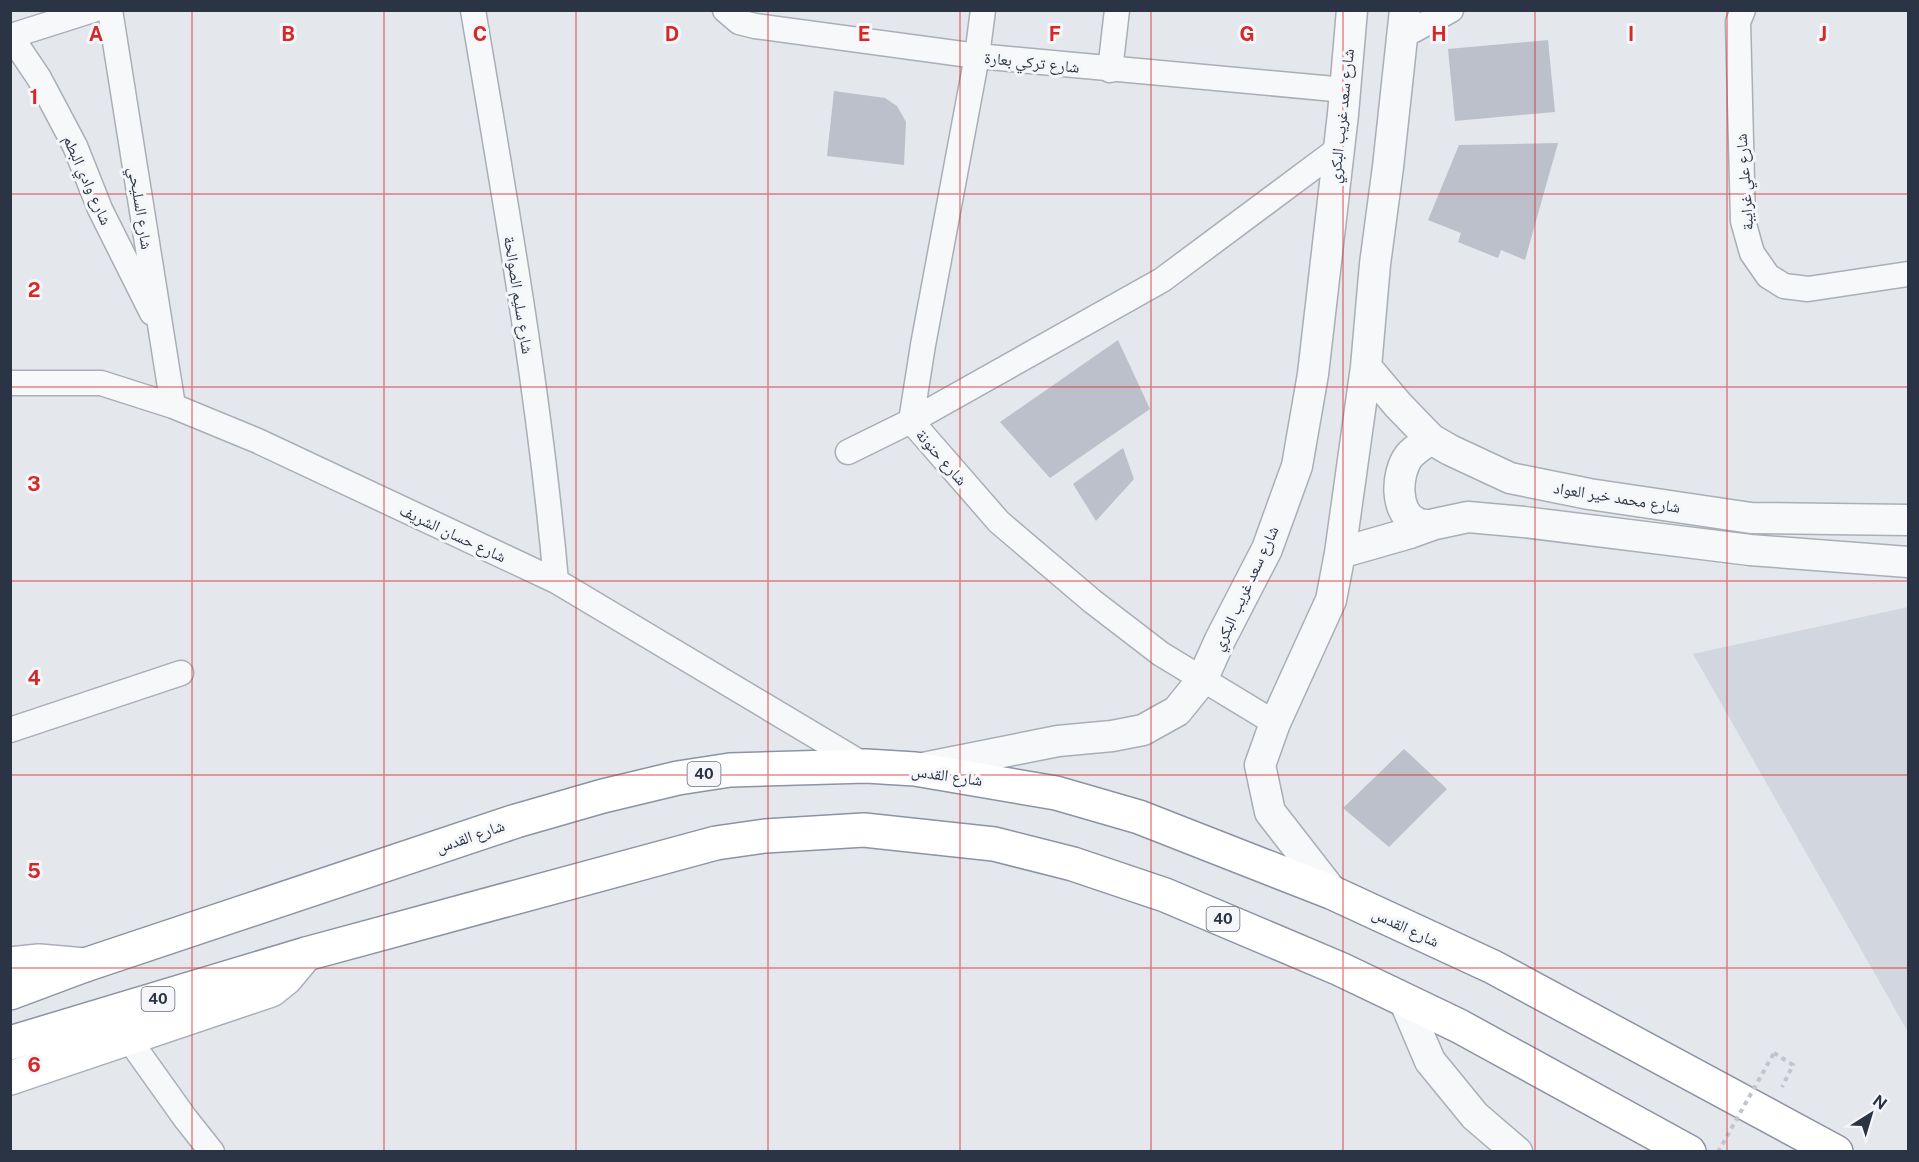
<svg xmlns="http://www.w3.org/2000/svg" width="1919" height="1162" font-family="'Public Sans','Noto Naskh Arabic',sans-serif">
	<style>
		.built { fill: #d2d6de }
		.building { fill: #bbc0ca }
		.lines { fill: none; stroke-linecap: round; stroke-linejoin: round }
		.minor-casing { stroke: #a9aeb7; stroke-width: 27 }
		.tertiary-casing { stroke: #a9aeb7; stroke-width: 33 }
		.secondary-casing { stroke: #a9aeb7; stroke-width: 36 }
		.trunk-casing { stroke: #8b94a3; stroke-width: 36 }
		.path { stroke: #c2c5cb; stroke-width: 4; stroke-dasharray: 4.5 4.5; stroke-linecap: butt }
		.minor { stroke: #f7f8fa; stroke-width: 24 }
		.tertiary { stroke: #f7f8fa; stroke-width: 30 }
		.secondary { stroke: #fff; stroke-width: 33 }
		.trunk { stroke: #fff; stroke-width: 33 }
		.path-bridge { stroke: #c2c5cb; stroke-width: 4; stroke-dasharray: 4.5 4.5; stroke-linecap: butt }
		.grid { fill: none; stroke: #d62828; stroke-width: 1.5; stroke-opacity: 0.55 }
		.labels { text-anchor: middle; stroke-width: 6; stroke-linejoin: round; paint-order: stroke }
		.shield { fill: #f4f6f9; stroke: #676e7b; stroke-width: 1.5 }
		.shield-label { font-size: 15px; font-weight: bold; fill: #2b3445 }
		.street-label { font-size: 16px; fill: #2b3445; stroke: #f4f6f9 }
		.grid-label { font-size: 20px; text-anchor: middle; font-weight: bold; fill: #d62828; stroke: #f4f6f9; stroke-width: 6; stroke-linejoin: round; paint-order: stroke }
	</style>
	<rect width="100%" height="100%" fill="#e4e7ec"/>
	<path class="built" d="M1908,607V1032L1693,654Z"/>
	<path class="building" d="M1548,40L1555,112L1455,121L1448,49Z
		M834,91L885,98L897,106L906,122L904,165L827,156Z
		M1558,143L1525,260L1501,250L1498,258L1458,242L1461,233L1428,220L1459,145Z
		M1118,340L1150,409L1050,478L1000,422Z
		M1123,448L1134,479L1096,521L1073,484Z
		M1404,749L1447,789L1389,847L1343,808Z"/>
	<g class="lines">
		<g class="minor-casing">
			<path id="minor" d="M110,10L173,406
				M473,10C505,200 539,389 556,581
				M725,10L739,22L755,26L977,56L1345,90
				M983,10L977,56L923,345L911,421L999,522L1092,601L1161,654L1275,723
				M1743,10L1738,22L1743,221L1752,253L1768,276L1784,286L1808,289L1908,274
				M10,35L39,78L75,146L100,209L152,313
				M11,36L93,10
				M1401,37L1451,10
				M1110,70L1117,10
				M10,383H101L173,406L258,441L556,581L866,766
				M848,452L911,421L1162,280L1338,149
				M10,730L181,673
				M128,1038L185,1118L212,1152"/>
		</g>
		<g class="tertiary-casing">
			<path id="tertiary" d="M1366,367L1398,405L1431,439L1450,450L1510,478L1589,494L1751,518L1908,520
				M1431,525C1427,525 1421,525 1417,523C1394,513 1396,473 1409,456C1415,449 1424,444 1431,439
				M1340,553L1410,533L1435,524L1468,517L1524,522L1750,550L1908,562
				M923,768L1058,741L1112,736L1143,730L1177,711L1202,680L1220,640L1267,549L1297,466L1313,374L1343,114L1352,10
				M1333,893L1270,812L1260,765L1275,723L1331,600L1340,553L1366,367L1375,264L1388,167L1405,10
				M1404,1000L1430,1061L1475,1116L1517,1152"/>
		</g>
		<g class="secondary-casing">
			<path id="secondary" d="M10,964L39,961L85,965
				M10,1078L271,990L286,978L306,954"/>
		</g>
		<g class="trunk-casing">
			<path id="trunk" d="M10,993L85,965L516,821L603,796L678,778L730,770L866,766L915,769L1056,793L1139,817L1333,893L1493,967L1836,1152
				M10,1043L306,954L716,843L765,836L864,830L994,844L1073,864L1165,895L1340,969L1459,1026L1689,1152"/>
		</g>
		<path class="path" d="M1774,1053L1793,1065L1782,1087"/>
		<use href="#minor" class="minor"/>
		<use href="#tertiary" class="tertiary"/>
		<use href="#secondary" class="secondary"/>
		<use href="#trunk" class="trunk"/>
		<path class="path-bridge" d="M1718,1152L1774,1053"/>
	</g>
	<path class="grid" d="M192,10V1152M384,10V1152M576,10V1152M768,10V1152M960,10V1152M1151,10V1152M1343,10V1152M1535,10V1152M1727,10V1152M10,194H1908M10,387H1908M10,581H1908M10,775H1908M10,968H1908"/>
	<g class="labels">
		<g class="shield">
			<rect x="687.5" y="762" width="33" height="24" rx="4.5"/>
			<rect x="1206.5" y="907" width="33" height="24" rx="4.5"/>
			<rect x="141.5" y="987" width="33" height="24" rx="4.5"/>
		</g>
		<g class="shield-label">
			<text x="704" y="779">40</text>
			<text x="1223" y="924">40</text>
			<text x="158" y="1004">40</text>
		</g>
		<g class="street-label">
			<text transform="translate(1032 62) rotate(6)" y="6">شارع تركي بعارة</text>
			<text transform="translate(1341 116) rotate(-84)" y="6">شارع سعد غريب البكري</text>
			<text transform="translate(88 180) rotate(66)" y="6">شارع وادي البطم</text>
			<text transform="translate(1744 182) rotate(-94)" y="6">شارع علي غرايبة</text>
			<text transform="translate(141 208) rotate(81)" y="6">شارع السليحي</text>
			<text transform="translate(519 295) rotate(81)" y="6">شارع سليم الصوالحة</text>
			<text transform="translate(942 457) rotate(49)" y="6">شارع حنونة</text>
			<text transform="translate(1617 497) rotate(9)" y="6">شارع محمد خير العواد</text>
			<text transform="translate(453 533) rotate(25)" y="6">شارع حسان الشريف</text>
			<text transform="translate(1245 588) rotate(-65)" y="6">شارع سعد غريب البكري</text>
			<text transform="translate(947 775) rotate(8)" y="6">شارع القدس</text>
			<text transform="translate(470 836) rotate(-19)" y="6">شارع القدس</text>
			<text transform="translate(1406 927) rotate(25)" y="6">شارع القدس</text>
		</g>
	</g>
	<g class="grid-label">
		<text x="96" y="41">A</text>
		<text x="288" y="41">B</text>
		<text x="480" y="41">C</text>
		<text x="672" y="41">D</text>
		<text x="864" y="41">E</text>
		<text x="1055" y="41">F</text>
		<text x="1247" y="41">G</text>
		<text x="1439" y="41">H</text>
		<text x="1631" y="41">I</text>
		<text x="1823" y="41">J</text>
		<text x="34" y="104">1</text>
		<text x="34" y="297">2</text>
		<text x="34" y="491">3</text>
		<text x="34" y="685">4</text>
		<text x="34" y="878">5</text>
		<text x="34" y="1072">6</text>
	</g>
	<rect width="1919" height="1162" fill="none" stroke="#2b3445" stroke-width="24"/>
	<g transform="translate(1871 1114) rotate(37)" stroke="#f4f6f9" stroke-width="4.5" paint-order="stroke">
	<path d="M0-4.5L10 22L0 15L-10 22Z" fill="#2b3445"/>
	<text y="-9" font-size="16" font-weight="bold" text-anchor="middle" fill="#2b3445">N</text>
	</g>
</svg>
